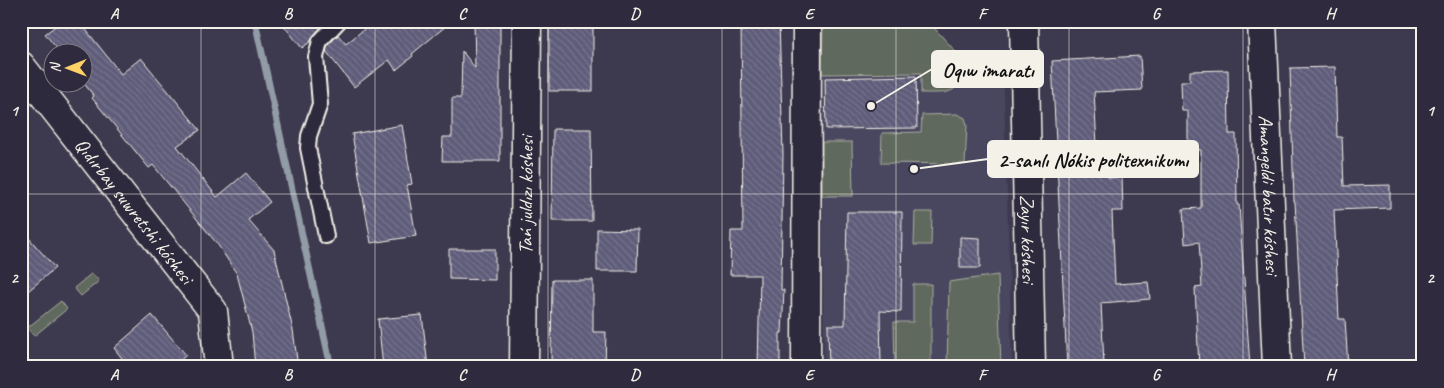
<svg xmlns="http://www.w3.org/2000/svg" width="1444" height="388" font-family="Caveat,sans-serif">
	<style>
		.built { fill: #4a475f }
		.grass { fill: #61695d; stroke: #aaada2 }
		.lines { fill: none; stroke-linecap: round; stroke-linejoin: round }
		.stream { stroke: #929ca7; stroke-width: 7 }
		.building { fill: url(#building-back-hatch); stroke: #f4f1e8 }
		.service-casing { stroke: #f4f1e8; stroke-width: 18 }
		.minor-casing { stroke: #f4f1e8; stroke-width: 31 }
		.service { stroke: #2f2a3d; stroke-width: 14 }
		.minor { stroke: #2f2a3d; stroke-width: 28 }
		.grid { fill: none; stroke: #f4f1e8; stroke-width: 1; stroke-opacity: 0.55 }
		.labels { text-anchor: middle; stroke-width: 4; stroke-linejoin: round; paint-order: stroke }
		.street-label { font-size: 20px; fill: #f4f1e8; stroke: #2f2a3d }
		.leader { fill: none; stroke: #f4f1e8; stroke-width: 2 }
		.callout-dot { fill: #f4f1e8; stroke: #2f2a3d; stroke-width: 2 }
		.callout { fill: #f4f1e8; stroke: #f4f1e8; stroke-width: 2 }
		.callout-label { font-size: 21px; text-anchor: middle; font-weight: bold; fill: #111 }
		.neatline { fill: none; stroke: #f4f1e8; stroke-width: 2 }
		.grid-label { font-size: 16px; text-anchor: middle; font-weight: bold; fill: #f4f1e8 }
	</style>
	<defs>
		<pattern id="building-back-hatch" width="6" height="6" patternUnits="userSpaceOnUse" patternTransform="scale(1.25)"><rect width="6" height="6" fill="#5e5c7a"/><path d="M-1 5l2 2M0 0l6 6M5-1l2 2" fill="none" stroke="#76748d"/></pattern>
	</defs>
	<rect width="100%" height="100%" fill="#3d394f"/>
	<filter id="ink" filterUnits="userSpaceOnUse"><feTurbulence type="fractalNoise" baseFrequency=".02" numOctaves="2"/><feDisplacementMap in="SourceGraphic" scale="10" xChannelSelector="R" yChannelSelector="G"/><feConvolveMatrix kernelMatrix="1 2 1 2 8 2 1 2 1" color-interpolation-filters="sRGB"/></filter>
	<g filter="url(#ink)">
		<path class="built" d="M823,21H928L966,63L1003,62L1012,367H824L822,142Z"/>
		<path class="grass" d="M823,21H928L966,63C958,96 951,93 921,93V73L822,74Z
			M957,114L965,118L967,125L965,164L881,163L882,133L921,132L922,115Z
			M822,142H852L853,196H822Z
			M915,212H932L931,245H914Z
			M92,273L99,281L81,296L74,288Z
			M998,275L1001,367H947L949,282Z
			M913,284H931V367H895L894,322H913Z
			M61,301L67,309L34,336L27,328Z"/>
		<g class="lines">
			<path class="stream" d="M255,21L331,367"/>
		</g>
		<path class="building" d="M62,21H79L121,74L141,58L200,130L177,146L217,197L246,173L270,202L248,220L274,250L293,330L298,367H255L252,332L237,274L218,245L153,165L149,168L92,98L94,96L82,81V52H60L45,34Z
			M280,21H327L314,35L311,41L302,48Z
			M374,21H452L412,54L413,56L396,70L389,60L354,87L326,51L328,45L338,35L346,44Z
			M474,21H500V161H442L443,137H452V98H461L462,51L475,68Z
			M549,21H593V91H549Z
			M741,21H779L783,153L781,290H784L782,333H780V367H758L760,275H730L731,231H743Z
			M1140,56L1142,90L1094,92L1097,145L1107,143L1109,178L1122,177L1123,211H1112L1115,284L1148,282L1150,299L1101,303L1104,365L1067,367L1052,61Z
			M1335,67L1337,137H1342L1344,186L1390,185V208L1334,210L1339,319H1345L1348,367H1304L1295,202H1294L1290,68Z
			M1228,70L1229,134H1236L1237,205H1239L1250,367H1199L1195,288L1202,287L1199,242L1185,244L1183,209L1201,208V150H1188V111H1182L1181,81H1190V71Z
			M916,76L917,128L826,129L825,78Z
			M402,125L412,184L407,185L416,236L371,243L352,134Z
			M553,129H591L592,221H552Z
			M847,212H902L901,312L880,311L881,367H829L828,325H845Z
			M21,229L55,268L21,297Z
			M597,229L638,230L637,271H597Z
			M960,237L980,238V268H960Z
			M449,249H495V280L449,279Z
			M552,280H593V332H606L605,367H572L573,361L551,362Z
			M152,315L186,355L173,367H129L114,348Z
			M422,315L428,367H383L378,319Z"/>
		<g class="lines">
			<g class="service-casing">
				<path id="service" d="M326,236L308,148L309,136L320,104L316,57L320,41L339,21"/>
			</g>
			<g class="minor-casing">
				<g id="minor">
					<path id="s1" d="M1024,21L1031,367"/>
					<path id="s2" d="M1262,21L1277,367"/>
					<path id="s3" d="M21,66L213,311L219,367"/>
					<path id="s4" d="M524,367L527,21"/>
					<path d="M806,367L807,21"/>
				</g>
			</g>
			<use href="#service" class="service"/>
			<use href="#minor" class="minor"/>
		</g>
	</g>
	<path class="grid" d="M201,21V367M375,21V367M548,21V367M722,21V367M896,21V367M1069,21V367M1243,21V367M21,194H1423"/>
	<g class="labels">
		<g class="street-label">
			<text dy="7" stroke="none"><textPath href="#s4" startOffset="172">Tań juldızı kóshesi</textPath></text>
			<text dy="7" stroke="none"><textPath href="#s2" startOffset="174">Amangeldi batır kóshesi</textPath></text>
			<text dy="7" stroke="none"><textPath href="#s3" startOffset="184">Qıdırbay suwretshi kóshesi</textPath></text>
			<text dy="7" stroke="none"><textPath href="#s1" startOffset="218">Zayır kóshesi</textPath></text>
		</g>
	</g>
	<path class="leader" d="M871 106L932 69M914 169L988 159"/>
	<g class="callout-dot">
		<circle cx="871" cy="106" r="5"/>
		<circle cx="914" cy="169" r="5"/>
	</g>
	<g class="callout">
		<rect x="932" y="51" width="111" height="36" rx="5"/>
		<rect x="988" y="141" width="210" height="36" rx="5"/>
	</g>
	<g class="callout-label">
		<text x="988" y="77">Oqıw imaratı</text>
		<text x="1093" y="167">2-sanlı Nókis politexnikumı</text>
	</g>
	<rect width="1444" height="388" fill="none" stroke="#2f2a3d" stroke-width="55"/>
	<g transform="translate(68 68) rotate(269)"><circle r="24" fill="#2f2a3d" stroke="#7e7a81"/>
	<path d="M0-4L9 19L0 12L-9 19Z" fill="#ffd166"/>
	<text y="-8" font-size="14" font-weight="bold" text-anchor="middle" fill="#f4f1e8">N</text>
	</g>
	<rect x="28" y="28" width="1388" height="332" class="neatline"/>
	<g class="grid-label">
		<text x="114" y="19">A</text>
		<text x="288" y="19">B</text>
		<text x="462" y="19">C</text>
		<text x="635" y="19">D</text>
		<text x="809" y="19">E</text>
		<text x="982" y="19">F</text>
		<text x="1156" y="19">G</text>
		<text x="1330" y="19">H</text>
		<text x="14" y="116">1</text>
		<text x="1430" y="116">1</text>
		<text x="14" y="283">2</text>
		<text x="1430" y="283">2</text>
		<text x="114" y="380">A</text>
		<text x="288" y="380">B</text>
		<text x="462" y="380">C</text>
		<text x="635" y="380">D</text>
		<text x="809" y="380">E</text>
		<text x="982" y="380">F</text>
		<text x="1156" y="380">G</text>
		<text x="1330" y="380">H</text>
	</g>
</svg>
